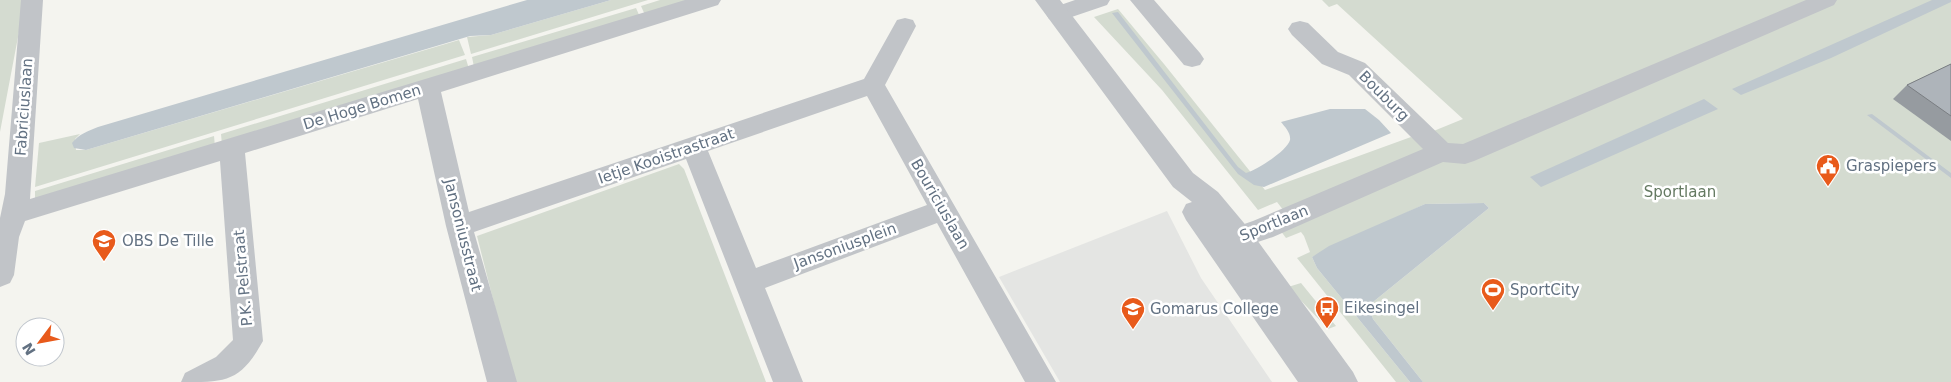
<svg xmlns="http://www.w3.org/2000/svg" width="1951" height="382" font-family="'DejaVu Sans',sans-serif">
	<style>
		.built { fill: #e4e5e3 }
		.green { fill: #d4dbd0 }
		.water { fill: #bfc8ce }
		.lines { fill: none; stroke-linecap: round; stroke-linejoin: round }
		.minor { fill: #c1c4c8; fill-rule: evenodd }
		.tertiary { fill: #c1c4c8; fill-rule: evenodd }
		.wall { fill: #969ba0 }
		.building { fill: #aeb4ba; stroke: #7a7e82 }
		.labels { text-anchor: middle; stroke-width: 5; stroke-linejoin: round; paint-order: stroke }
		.street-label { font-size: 15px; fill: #627182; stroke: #fff }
		.poi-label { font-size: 15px; fill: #627182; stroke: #fff; text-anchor: start }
		.park-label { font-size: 15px; fill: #647961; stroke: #fff }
	</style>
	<rect width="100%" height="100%" fill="#f4f4ef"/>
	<path class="built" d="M1167,211L1201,278L1272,382H1060L999,277Z"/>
	<path class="green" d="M0,0H25L0,132Z
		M611,0H648L471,54L467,37L491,35Z
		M660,0H694L645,15L641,6Z
		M1322,0H1951V382H1423L1373,319L1370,310L1373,302L1489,208L1484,203H1476L1425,204L1312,257L1317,268L1410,382H1396L1297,258L1310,252L1304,236L1301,232L1286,238L1280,230L1294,224L1277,202L1258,210L1162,90L1094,17L1118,9L1164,64L1265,190L1411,137L1414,139L1463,119L1337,4L1329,7Z
		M636,8L640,17L474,67L472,57Z
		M459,40L465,55L35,187L39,143L80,134L75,139L76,150H86Z
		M466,59L469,69L222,145L221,134Z
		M214,136L215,147L35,201V191Z
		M679,164L684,169L766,382H514L477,236Z
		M1301,283L1336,326L1328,329L1288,287Z"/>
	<path class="water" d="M527,0H611L491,35L470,36L86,150L74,148L72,143C79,134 88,131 98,127Z
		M1932,0H1951V2L1831,58L1741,95L1732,89Z
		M1118,12L1238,167L1246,173C1256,171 1288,150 1290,140C1291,133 1285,127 1281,122L1330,109H1365L1379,120L1391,133L1264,187L1254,185L1238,174L1112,13Z
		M1704,99L1718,109L1541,187L1530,177Z
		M1872,114L1951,173V178L1867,115Z
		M1484,203L1489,208L1373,302L1370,310L1373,319L1423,382H1410L1317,268L1312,257L1329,246L1425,204Z"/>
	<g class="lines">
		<path class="minor" d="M21,0H43L30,199L685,0H721L718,5L441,92L469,212L864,79L897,20L905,18L913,20L916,26L885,85L1056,382H1025L937,223L765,288L803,382H773L686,159L474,232L517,382H487L446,226L418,99L245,153L263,341C240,382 227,382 181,382L185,373L216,357L233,340L220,161L25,221L19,237L14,275L10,283L0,287V218L5,194ZM867,96L927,205L756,268L708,151Z
			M1075,0H1110L1107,5L1057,22L1049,19L1046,14L1049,9Z
			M1130,0H1154L1200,53L1204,59L1200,65L1192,67L1184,65Z
			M1806,0H1837L1834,5L1474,161L1465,164L1443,162L1273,237L1219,255L1209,252L1205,244L1209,236L1253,221L1423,149L1349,75L1322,64L1292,35L1288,29L1292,23L1300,21L1308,23L1338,52L1365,63L1448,143L1463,144Z"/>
		<path class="tertiary" d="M1035,0H1060L1193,173L1218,192L1249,229L1353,372L1358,382H1298L1186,220L1182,212L1186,204L1192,202L1173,187Z"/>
	</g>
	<path class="wall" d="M1951,64V141L1893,99L1907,85Z"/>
	<path class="building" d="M1951,64V116L1907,85Z"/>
	<defs>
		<g id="civic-pin" transform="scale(1.25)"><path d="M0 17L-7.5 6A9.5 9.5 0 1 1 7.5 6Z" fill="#e85a1b" stroke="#fff"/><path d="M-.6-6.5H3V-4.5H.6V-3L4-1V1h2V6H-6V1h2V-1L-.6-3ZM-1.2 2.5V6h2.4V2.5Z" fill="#fff"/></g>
		<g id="school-pin" transform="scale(1.25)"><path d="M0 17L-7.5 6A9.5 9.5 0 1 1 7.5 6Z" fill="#e85a1b" stroke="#fff"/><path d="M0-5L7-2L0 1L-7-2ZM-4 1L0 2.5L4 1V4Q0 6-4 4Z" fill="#fff"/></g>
		<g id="stadium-pin" transform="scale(1.25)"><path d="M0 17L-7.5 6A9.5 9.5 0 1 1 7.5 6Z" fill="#e85a1b" stroke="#fff"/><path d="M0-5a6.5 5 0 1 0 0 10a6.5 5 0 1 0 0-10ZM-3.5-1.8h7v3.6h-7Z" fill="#fff"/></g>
		<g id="bus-pin" transform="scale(1.25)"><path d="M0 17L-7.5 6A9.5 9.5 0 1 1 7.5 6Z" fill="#e85a1b" stroke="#fff"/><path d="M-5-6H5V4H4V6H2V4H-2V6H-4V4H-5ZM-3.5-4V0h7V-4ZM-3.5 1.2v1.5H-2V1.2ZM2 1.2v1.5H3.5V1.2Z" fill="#fff"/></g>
	</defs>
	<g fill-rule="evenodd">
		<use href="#civic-pin" x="1828" y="166"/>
		<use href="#school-pin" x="104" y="241"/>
		<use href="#stadium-pin" x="1493" y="290"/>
		<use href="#bus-pin" x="1327" y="308"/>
		<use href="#school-pin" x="1133" y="309"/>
	</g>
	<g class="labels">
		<g class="street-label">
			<text transform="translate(1384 96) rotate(45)" y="5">Bouburg</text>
			<text transform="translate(24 107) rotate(-86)" y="5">Fabriciuslaan</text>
			<text transform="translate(362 107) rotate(-17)" y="5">De Hoge Bomen</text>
			<text transform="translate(666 156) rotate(-19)" y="5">Ietje Kooistrastraat</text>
			<text transform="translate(940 204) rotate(60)" y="5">Bouriciuslaan</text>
			<text transform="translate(1274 223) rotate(-22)" y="5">Sportlaan</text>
			<text transform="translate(463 235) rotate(76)" y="5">Jansoniusstraat</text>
			<text transform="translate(845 246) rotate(-20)" y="5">Jansoniusplein</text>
			<text transform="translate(243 278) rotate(-95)" y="5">P.K. Pelstraat</text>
		</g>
		<g class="poi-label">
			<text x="1846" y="171">Graspiepers</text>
			<text x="122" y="246">OBS De Tille</text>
			<text x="1510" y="295">SportCity</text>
			<text x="1344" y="313">Eikesingel</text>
			<text x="1150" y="314">Gomarus College</text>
		</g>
		<g class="park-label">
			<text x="1680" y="197">Sportlaan</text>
		</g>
	</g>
	<g transform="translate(40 342) rotate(238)"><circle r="24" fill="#ffffff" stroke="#c0c6cd"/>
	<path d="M0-4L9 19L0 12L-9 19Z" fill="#e85a1b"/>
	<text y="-8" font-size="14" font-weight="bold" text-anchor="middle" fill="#627182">N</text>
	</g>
</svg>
